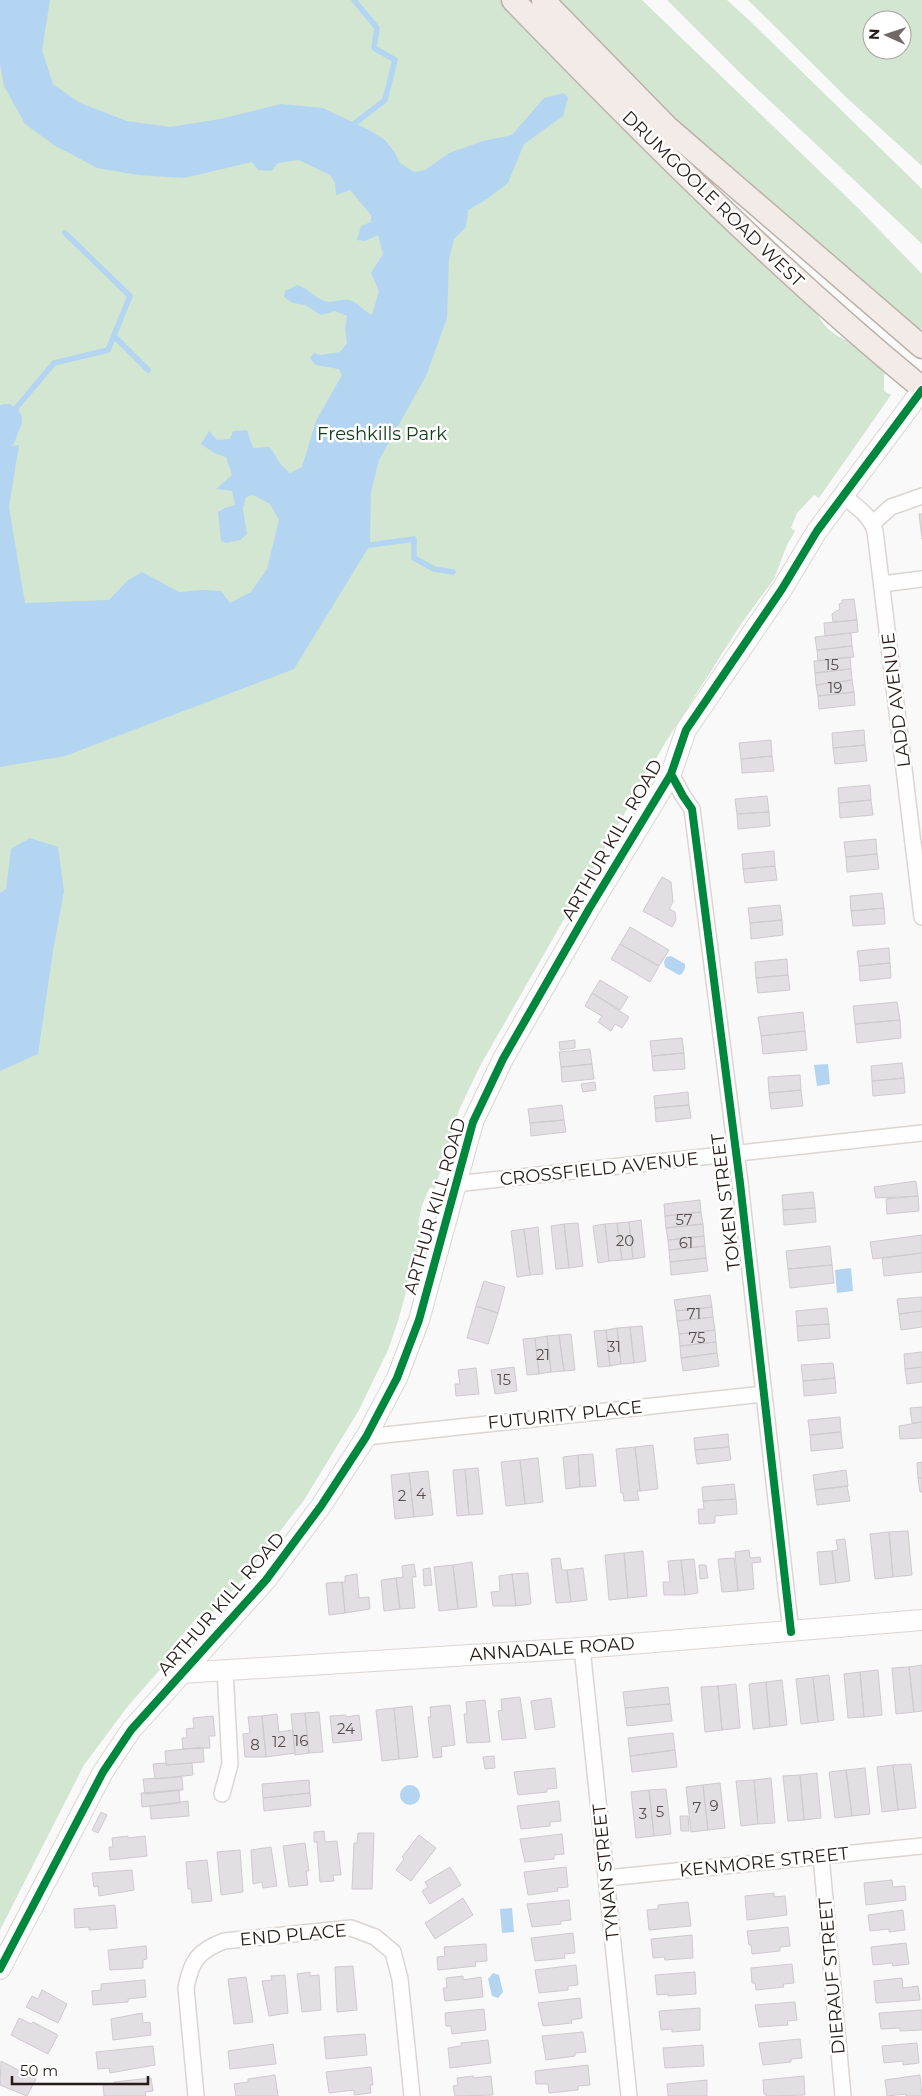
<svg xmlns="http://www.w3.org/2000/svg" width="922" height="2096" font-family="Montserrat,sans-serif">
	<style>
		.green { fill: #d2e6d2; fill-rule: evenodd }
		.water { fill: #b3d5f2 }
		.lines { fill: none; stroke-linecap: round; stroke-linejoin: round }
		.stream { stroke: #b3d5f2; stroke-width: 5.5 }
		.river { stroke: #b3d5f2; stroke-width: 32 }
		.building { fill: #e3dee3; stroke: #cfcacf }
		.street-casing { stroke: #dcd5d2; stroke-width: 18 }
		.secondary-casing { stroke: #dcd5d2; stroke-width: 22 }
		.primary-casing { stroke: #bdb1aa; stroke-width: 25 }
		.street { stroke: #fefefe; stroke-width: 15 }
		.secondary { stroke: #fefefe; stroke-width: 20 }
		.primary { stroke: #f2ebe8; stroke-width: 22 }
		.cycleway-casing { stroke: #fff; stroke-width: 11 }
		.cycleway { stroke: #00873e; stroke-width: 8 }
		.labels { text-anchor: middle; stroke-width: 5; stroke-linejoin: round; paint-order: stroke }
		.number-label { font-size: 15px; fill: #574c4a }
		.street-label { font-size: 18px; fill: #281b17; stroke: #fff }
		.park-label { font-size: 18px; fill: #0f4118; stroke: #fff }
	</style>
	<rect width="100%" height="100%" fill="#f9f9f9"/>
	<path class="green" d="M0,0H502L819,310L817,314C824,326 833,335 846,340L849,337L888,371L884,375V391L891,395L819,498L814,495L797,513L791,528L795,531L787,545L774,579L741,624L665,743L480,1066L459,1110L435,1189L430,1187L422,1205L418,1225L424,1227L398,1321L388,1350L359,1410L304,1500L245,1577L204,1622L198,1616L174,1645L173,1655L128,1706L84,1765L0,1930Z
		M559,0H642L858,208L922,274V328L919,330L714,154L658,103Z
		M667,0H727L751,22L922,189V244L738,71Z
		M748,0H922V166L848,99ZM872,20H902V50H872Z"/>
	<path class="water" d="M0,0H50L42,50L53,84L80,103L127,121L170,127L220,119L281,104L323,108L369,130L385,140L395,153L400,163L414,172L425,170L449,153L483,141L512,135L544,98L564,93L568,98L563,116L524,144L508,183L487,199L468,210L466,227L454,239L449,259L447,318L426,376L379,460L371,492L370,545L294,669L65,756L0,767V447L19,445L9,507L25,603L109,600L127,581L142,572L179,592L202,590L221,591L230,603L251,592L267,569L279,520L270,504L253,495L246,497L243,509L247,534L240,540L226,543L221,541L218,512L225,508L235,505L232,491L216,489L232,475L226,457L214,453L201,444L209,431L217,440L230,439L233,431L247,430L253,448L270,447L281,465L290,473L302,467L316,421L342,375L339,369L315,365L310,358L314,353L321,355L340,352L347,343L345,329L347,316L335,311L321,315L305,305L293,303L284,297L285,291L297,285C309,288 314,298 325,301C334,304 342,297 352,301C358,303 363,311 372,315L379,291L371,273L383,254L378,235L365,241L357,240L361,226L371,222V215L350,190L336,195L335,183L330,175L299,160L278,163L271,171L258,170L252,162L184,178L138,175L97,168L54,145L25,124L4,86L0,64Z
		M30,838L58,847L64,891L53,951L38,1054L0,1071V893L6,889L11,849Z
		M671,956L685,964V968L682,974L679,975L665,967L664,962L666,957Z
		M828,1064L830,1084L817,1086L814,1065Z
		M851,1268L853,1291L837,1293L835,1270Z
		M400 1795a10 10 0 1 1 20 0a10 10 0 1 1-20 0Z
		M512,1908L514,1932L502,1933L500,1909Z
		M493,1973L499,1975L503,1992L498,1998L492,1996L488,1979Z"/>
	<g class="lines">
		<path class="stream" d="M350,127L385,100L395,60L374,48L377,28L354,0
			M114,336L148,370
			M0,416L6,420L54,363L108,350L130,296L65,233
			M370,545L414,539V558L434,569L453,572"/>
		<path class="river" d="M0,435L6,420"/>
	</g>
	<path class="building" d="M919,514H922V539Z
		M854,599L857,620L833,622L832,614L840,609L839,604L842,603V600Z
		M857,620L858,632L825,636L824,623Z
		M851,633L852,646L817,650L815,637Z
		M852,646L854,657L818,661L817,650Z
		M850,657L851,669L815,673L814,661Z
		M851,669L852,680L816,685L815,673Z
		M852,680L854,692L818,696L816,685Z
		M854,692L855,705L819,709L818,696Z
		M864,730L865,745L833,748L832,733Z
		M771,740L772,756L741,759L739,743Z
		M865,745L867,761L835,764L833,748Z
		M772,756L774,771L742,773L741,759Z
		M870,785L871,800L839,803L838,788Z
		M767,796L769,812L737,814L735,799Z
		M871,800L873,815L840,818L839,803Z
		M769,812L770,826L738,829L737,814Z
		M876,839L877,854L846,857L844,842Z
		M774,851L775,866L743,869L742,854Z
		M877,854L879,869L847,872L846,857Z
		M775,866L777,880L745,883L743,869Z
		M662,877L671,882L673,902L669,909L675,912L676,920L672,927L643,911Z
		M882,893L884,908L851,911L850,896Z
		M780,905L782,920L750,923L748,908Z
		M884,908L885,924L853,926L851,911Z
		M782,920L783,935L751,939L750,923Z
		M630,927L669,950L659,966L620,944Z
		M620,944L659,966L650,982L611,959Z
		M889,948L890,963L859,966L857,951Z
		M787,959L788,975L756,978L755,962Z
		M890,963L891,978L860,981L859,966Z
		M788,975L790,990L758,993L756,978Z
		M600,980L628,997L620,1010L592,993Z
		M592,993L629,1017L622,1028L615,1024L611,1031L598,1022L602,1016L585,1006Z
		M897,1002L900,1020L855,1024L853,1006Z
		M803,1012L805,1031L761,1036L758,1017Z
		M900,1020L901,1038L857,1043L855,1024Z
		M805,1031L807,1050L763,1054L761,1036Z
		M682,1038L684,1053L652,1056L650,1041Z
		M575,1040V1048L560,1050L559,1042Z
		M590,1049L592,1064L561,1067L559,1052Z
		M684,1053L685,1069L653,1071L652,1056Z
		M902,1063L904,1078L872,1081L871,1066Z
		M592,1064L594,1079L562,1082L561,1067Z
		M800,1075L801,1090L769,1093L768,1077Z
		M904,1078L905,1093L873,1096L872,1081Z
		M595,1082L596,1090L583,1092L581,1084Z
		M801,1090L803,1106L771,1109L769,1093Z
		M688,1092L689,1105L655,1108L654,1096Z
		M562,1105L564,1120L530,1123L528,1109Z
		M689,1105L691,1118L656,1122L655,1108Z
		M564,1120L566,1132L531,1136L530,1123Z
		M916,1181L918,1196L876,1198L874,1187Z
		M813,1192L815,1208L783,1210L782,1195Z
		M918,1196L919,1211L887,1214L886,1199Z
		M700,1200L701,1212L665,1216L664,1204Z
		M815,1208L816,1222L784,1225L783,1210Z
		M701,1212L703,1224L666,1228L665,1216Z
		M641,1220L645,1257L633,1259L629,1222Z
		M629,1222L633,1259L622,1260L617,1223Z
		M578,1223L583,1266L569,1268L564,1224Z
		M617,1223L622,1260L609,1261L605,1224Z
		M564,1224L569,1268L556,1269L551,1226Z
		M605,1224L609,1261L598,1263L593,1226Z
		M703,1224L704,1236L668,1240L666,1228Z
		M538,1227L543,1274L530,1275L524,1229Z
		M524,1229L530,1275L517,1277L511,1231Z
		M922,1235V1253L873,1259L870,1242Z
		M704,1236L705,1246L669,1250L668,1240Z
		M705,1246L706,1258L670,1262L669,1250Z
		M830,1246L832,1265L788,1269L786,1251Z
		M922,1253V1272L884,1276L882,1258Z
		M706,1258L708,1271L671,1275L670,1262Z
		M832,1265L834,1283L790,1288L788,1269Z
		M484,1281L505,1287L498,1313L476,1306Z
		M710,1295L712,1307L676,1311L674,1300Z
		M922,1297V1311L899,1314L897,1299Z
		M476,1306L498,1313L488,1344L467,1338Z
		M712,1307L713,1317L677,1321L676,1311Z
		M827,1308L829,1324L797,1326L796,1311Z
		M922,1311V1327L901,1330L899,1314Z
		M713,1317L715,1330L679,1334L677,1321Z
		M829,1324L830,1338L798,1341L797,1326Z
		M642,1326L646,1361L634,1363L630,1327Z
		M630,1327L634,1363L621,1364L617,1328Z
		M617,1328L621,1364L610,1366L606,1330Z
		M606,1330L610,1366L598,1367L594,1331Z
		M715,1330L716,1342L680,1346L679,1334Z
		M571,1334L575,1370L564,1371L559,1335Z
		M559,1335L564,1371L551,1372L547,1336Z
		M547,1336L551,1372L539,1374L535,1338Z
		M535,1338L539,1374L527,1375L523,1339Z
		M716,1342L717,1353L681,1358L680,1346Z
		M922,1352V1367L905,1369L904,1354Z
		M717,1353L719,1366L683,1371L681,1358Z
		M833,1363L835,1378L803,1381L801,1365Z
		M514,1367L517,1391L495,1394L491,1370Z
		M922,1367V1382L907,1384L905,1369Z
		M476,1368L479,1394L456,1396L455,1384H460L458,1370Z
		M835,1378L836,1393L804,1396L803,1381Z
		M922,1407V1422L912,1423L910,1408Z
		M840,1417L841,1432L810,1435L808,1420Z
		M922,1422V1438L900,1439L899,1426Z
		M841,1432L843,1448L811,1451L810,1435Z
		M728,1434L729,1447L695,1450L694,1438Z
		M653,1445L658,1489L640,1491L635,1447Z
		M635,1447L640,1491H637L639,1500L624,1501L623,1493H621L616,1449Z
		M729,1447L731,1460L697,1464L695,1450Z
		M593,1454L596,1486L580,1487L578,1455Z
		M578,1455L580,1487L566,1489L563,1457Z
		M538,1458L543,1502L525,1504L520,1460Z
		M520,1460L525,1504L506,1506L501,1462Z
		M922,1462V1478H918L917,1463Z
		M478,1468L483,1514L469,1515L465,1469Z
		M465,1469L469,1515L457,1516L453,1470Z
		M846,1470L848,1486L815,1490L813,1475Z
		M428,1471L433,1515L414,1517L409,1473Z
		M409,1473L414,1517L395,1519L391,1475Z
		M918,1478H922V1492H920Z
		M734,1484L736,1499L703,1501L702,1487Z
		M847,1486L850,1501L817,1505L815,1490Z
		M736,1499L737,1514L715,1516V1523L699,1524L698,1509H704L703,1501Z
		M908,1531L912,1575L893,1577L889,1532Z
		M889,1532L893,1577L875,1579L870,1534Z
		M845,1539L850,1581L836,1583L832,1551L838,1550L836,1540Z
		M749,1550L750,1558L760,1557L761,1562L752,1563L754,1589L738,1591L735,1552Z
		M643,1551L647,1596L628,1598L624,1553Z
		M832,1551L836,1583L820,1585L817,1552Z
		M624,1553L628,1598L609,1600L605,1555Z
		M560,1558L562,1570H567L571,1602L556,1603L551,1559Z
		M734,1558L738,1591L722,1592L718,1559Z
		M694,1559L698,1593L685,1595L681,1560Z
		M681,1560L685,1595H664L663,1582H670L668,1561Z
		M472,1562L477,1607L458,1609L453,1565Z
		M414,1564L416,1577H412L415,1608L400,1609L396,1578L403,1577L402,1566Z
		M453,1565L458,1609L439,1611L434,1567Z
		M699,1565H706L708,1578L700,1579Z
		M430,1568L432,1585L424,1586L423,1569Z
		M583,1568L587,1600L571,1602L567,1570Z
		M528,1573L531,1604L516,1606L512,1574Z
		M357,1574L359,1598L369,1597L370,1609L345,1613L342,1582H345V1576Z
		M512,1574L516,1606H493L491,1592L500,1591L499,1576Z
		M396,1578L400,1609L384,1611L381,1580Z
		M342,1582L345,1613L329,1615L326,1583Z
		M922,1665V1711L914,1712L909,1667Z
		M909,1667L914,1712L896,1714L892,1668Z
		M878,1670L882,1715L864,1717L860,1672Z
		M860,1672L864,1717L848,1718L844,1674Z
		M829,1675L834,1720L818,1722L813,1677Z
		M813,1677L818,1722L801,1724L796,1679Z
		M782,1680L787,1725L770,1727L766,1682Z
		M766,1682L770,1727L753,1729L749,1684Z
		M736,1684L740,1728L722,1730L718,1686Z
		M718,1686L722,1730L705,1732L701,1687Z
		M668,1687L670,1704L625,1708L623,1692Z
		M520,1697L526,1738L502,1740L498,1711L502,1710L501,1699Z
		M551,1698L555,1727L535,1730L531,1701Z
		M485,1700L490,1742L467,1743L464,1714H467L466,1702Z
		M670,1704L672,1721L627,1726L625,1708Z
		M450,1705L455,1745L441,1747L442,1757L433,1758L428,1717H431L430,1707Z
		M412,1706L418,1757L399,1759L394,1708Z
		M394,1708L399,1759L382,1761L376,1710Z
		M319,1712L323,1752L309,1753L305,1713Z
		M305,1713L309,1753L295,1755L291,1714Z
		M277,1714L279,1732L293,1730L295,1753L266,1757L262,1716Z
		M346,1715V1717L359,1715L362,1740L333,1743L330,1716Z
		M213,1716L215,1736H209L210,1748L183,1749L182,1738H187L186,1729L194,1728L193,1718Z
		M262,1716L266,1757H245L243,1734L250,1733L248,1717Z
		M673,1733L675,1750L630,1756L628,1738Z
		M203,1747L204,1762L166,1765L165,1751Z
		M675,1750L677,1767L632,1772L630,1756Z
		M494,1756L495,1768L485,1769L483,1757Z
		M166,1763V1765L192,1763L193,1775L155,1779L153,1764Z
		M911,1764L916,1808L898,1810L893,1765Z
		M893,1765L898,1810L882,1812L877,1767Z
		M555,1768L557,1788L547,1789V1792L518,1795L514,1772Z
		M865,1768L870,1814L852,1816L846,1770Z
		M846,1770L852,1816L835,1818L829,1772Z
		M817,1773L821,1818L804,1820L800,1775Z
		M800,1775L804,1820L788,1821L783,1776Z
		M182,1777L183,1790L145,1794L143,1779Z
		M771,1778L775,1823L758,1824L754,1780Z
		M309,1780L310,1793L263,1798L262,1784Z
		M754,1780L758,1824L741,1826L736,1781Z
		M720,1783L725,1828L708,1830L703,1785Z
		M703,1785L708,1830L691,1832L686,1787Z
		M666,1789L671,1834L654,1836L649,1790Z
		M179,1790L180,1803L142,1807L141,1793Z
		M649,1790L654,1836L636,1838L631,1792Z
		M310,1793L311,1806L264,1811L263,1798Z
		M188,1801L189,1816L151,1819L150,1806Z
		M559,1801L561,1821L550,1822V1826L521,1829L517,1806Z
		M101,1812L107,1815L98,1833L92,1830Z
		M680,1816H688L689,1831H681Z
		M324,1831L325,1842L337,1841L341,1875H333L334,1881L320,1882L317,1842H314V1832Z
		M358,1833H374L372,1889H352L354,1843H357Z
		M562,1834L564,1854L554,1855V1859L525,1862L520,1839Z
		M419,1835L436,1848L411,1881L396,1870L404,1859L402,1857Z
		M128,1836V1838L145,1836L147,1856L110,1860L109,1847H113L112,1838Z
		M305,1843L309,1871H306L308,1885L289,1887L283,1846Z
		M271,1847L277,1886L263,1888L262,1882L253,1884L251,1850Z
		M240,1850L243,1892L221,1895L217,1852Z
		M207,1860L212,1901L192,1903L191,1889H188L186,1862Z
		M450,1867L461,1885L430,1904L422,1891L428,1887L425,1882Z
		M566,1867L568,1887L557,1888L558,1891L528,1895L524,1872Z
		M132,1870L134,1890L99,1896L98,1886L94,1887L92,1873Z
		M892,1880L893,1887L905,1886L906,1900L866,1905L864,1883Z
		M774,1893V1897L785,1896L787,1915L747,1920L745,1896Z
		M463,1898L473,1915L435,1939L425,1923Z
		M569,1900L571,1920L561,1921V1924L532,1927L527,1904Z
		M688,1902L691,1926L649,1930L647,1910L658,1909V1905Z
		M115,1905L117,1928L89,1930V1927L75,1928L74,1909Z
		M903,1910L905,1930L889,1932V1929L870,1931L868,1915Z
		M788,1927L790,1946L780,1947V1951L752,1954L751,1945H749L747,1931Z
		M573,1933L575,1953L564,1954L565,1958L535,1961L531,1938Z
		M692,1935L693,1958L665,1960L664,1957L653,1958L651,1939Z
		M906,1943L909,1964L893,1966L892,1963L873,1965L871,1947Z
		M486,1944L487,1961L475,1962L476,1966L438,1970L437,1957L445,1956L444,1947Z
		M146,1946L147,1959L143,1960V1968L110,1970L108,1950Z
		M792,1964L794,1983L783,1984L784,1987L756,1990L755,1983H752L751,1968Z
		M576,1965L578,1985L568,1986V1990L539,1993L535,1970Z
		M353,1966L357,2010L337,2012L335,1967Z
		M310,1972V1976L319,1975L321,2010L302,2012L297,1974Z
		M695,1972L696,1994L668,1996V1994L657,1995L655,1975Z
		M285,1975L288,2013L269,2016L262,1981L272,1980L271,1976Z
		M463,1976V1980L481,1977L483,1997L445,2001L443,1988H447L446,1978Z
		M246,1977L253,2022L234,2024L228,1979Z
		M902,1978L903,1988L918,1986L920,2000L876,2003L874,1981Z
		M145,1980L146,1997L128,1999V2002L93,2005L92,1991L101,1990V1984Z
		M42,1990L67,2004L58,2023L26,2007L32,1996L38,1999Z
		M580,1998L582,2018L571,2020L572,2023L543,2026L538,2003Z
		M795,2002L797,2020L787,2021L788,2025L759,2027L755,2005Z
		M700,2008V2030L672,2032V2029L661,2030L659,2011Z
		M484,2009L486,2030L452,2034L451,2026H446L445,2013Z
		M922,2010V2030L900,2031V2028L881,2029L879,2013Z
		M142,2013L143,2023L150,2022L151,2035L113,2040L111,2019Z
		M19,2018L31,2024L33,2022L58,2035L48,2054L11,2035Z
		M583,2032L586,2052L575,2053V2056L546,2060L542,2036Z
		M365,2034L367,2055L326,2059L324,2037Z
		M800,2039L802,2058L791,2059V2062L763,2065L759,2043Z
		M488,2040L491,2063L450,2068L448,2048L461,2046V2043Z
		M917,2043L919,2063L903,2065V2061L884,2063L882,2046Z
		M273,2044L276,2064L230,2069L228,2051Z
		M703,2045L704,2066L665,2068L663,2048Z
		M153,2046L155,2065L110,2073L109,2068L98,2069L96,2052Z
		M1,2061L36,2079L27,2096L0,2085Z
		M588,2065L590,2085L578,2086V2090L549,2093L548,2084H536L535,2071Z
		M371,2067L373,2085H370L371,2093L354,2095V2090L329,2093L326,2072Z
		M275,2075L278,2096H236L234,2084L248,2082V2079Z
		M920,2075L922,2096H906V2094L887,2096L885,2080Z
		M473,2076L474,2078L491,2076L493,2095L455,2096L453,2086L458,2085L457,2078Z
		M804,2076L805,2095L766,2096V2094H764L763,2080Z
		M151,2078L153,2091L145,2092L146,2096H104L103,2085L114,2084V2082Z
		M707,2080V2096H668L667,2084Z"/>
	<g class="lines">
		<g class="street-casing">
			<path id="street" d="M843,496C856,506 870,515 875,531L922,917
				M873,523L891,507L922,496
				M882,584L922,579
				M671,774L683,796L692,809L740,1183L791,1632
				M455,1184L922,1133
				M366,1437L764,1394
				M582,1648L629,2096
				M222,1794L230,1764L225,1670
				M821,1856L843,2096
				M607,1878L922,1846
				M196,2096L186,1988C191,1961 198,1951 224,1941L351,1928L375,1937L393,1952L400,1979L412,2096"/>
		</g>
		<g class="secondary-casing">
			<path id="secondary" d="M181,1673L582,1648L922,1620
				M0,1969L103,1772L131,1730L266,1580L321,1506L366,1437L397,1378L419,1320L473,1122L503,1059L589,909L671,774L686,730L782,589L817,531L922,390"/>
		</g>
		<g class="primary-casing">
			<path id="primary" d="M513,0C644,135 777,269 922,388
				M543,0L667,127L922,347"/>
		</g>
		<use href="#street" class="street"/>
		<use href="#secondary" class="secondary"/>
		<use href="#primary" class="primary"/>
		<g class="cycleway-casing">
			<path id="cycleway" d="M671,774L683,796L692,809L740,1183L791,1632
				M0,1969L103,1772L131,1730L266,1580L321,1506L366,1437L397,1378L419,1320L473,1122L503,1059L589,909L671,774L686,730L782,589L817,531L922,390"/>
		</g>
		<use href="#cycleway" class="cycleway"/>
	</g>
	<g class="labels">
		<g class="number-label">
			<text x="832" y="670">15</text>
			<text x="835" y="693">19</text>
			<text x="684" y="1225">57</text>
			<text x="625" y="1246">20</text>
			<text x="686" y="1248">61</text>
			<text x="694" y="1319">71</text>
			<text x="697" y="1343">75</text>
			<text x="614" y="1352">31</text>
			<text x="543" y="1360">21</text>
			<text x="504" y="1385">15</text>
			<text x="421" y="1499">4</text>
			<text x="402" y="1501">2</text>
			<text x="346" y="1734">24</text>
			<text x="301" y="1746">16</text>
			<text x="279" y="1747">12</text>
			<text x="255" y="1750">8</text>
			<text x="714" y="1811">9</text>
			<text x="697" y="1813">7</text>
			<text x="660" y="1817">5</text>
			<text x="643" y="1819">3</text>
		</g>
		<g class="street-label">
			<text transform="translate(713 199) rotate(44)" y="6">DRUMGOOLE ROAD WEST</text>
			<text transform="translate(896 700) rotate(-97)" y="6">LADD AVENUE</text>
			<text transform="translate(612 840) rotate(-60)" y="6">ARTHUR KILL ROAD</text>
			<text transform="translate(599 1169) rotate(-6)" y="6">CROSSFIELD AVENUE</text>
			<text transform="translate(726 1202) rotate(-97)" y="6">TOKEN STREET</text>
			<text transform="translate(435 1206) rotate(-74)" y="6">ARTHUR KILL ROAD</text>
			<text transform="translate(565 1415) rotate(-6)" y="6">FUTURITY PLACE</text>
			<text transform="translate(221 1604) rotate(-49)" y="6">ARTHUR KILL ROAD</text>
			<text transform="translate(552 1649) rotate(-4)" y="6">ANNADALE ROAD</text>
			<text transform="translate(764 1862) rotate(-6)" y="6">KENMORE STREET</text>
			<text transform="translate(606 1872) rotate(-96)" y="6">TYNAN STREET</text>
			<text transform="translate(293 1935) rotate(-5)" y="6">END PLACE</text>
			<text transform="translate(832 1976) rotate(-95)" y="6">DIERAUF STREET</text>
		</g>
		<g class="park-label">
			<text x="382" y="440">Freshkills Park</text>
		</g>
	</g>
	<g transform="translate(887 35) rotate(273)"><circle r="24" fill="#ffffff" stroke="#a9a4a2"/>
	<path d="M0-4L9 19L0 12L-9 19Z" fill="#716966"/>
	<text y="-8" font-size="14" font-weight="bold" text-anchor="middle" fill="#281b17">N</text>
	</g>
	<path d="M12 2076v8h136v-8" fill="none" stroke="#281b17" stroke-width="2.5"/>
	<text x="20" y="2076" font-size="15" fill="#281b17" stroke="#ffffff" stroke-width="4" paint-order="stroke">50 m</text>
</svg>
